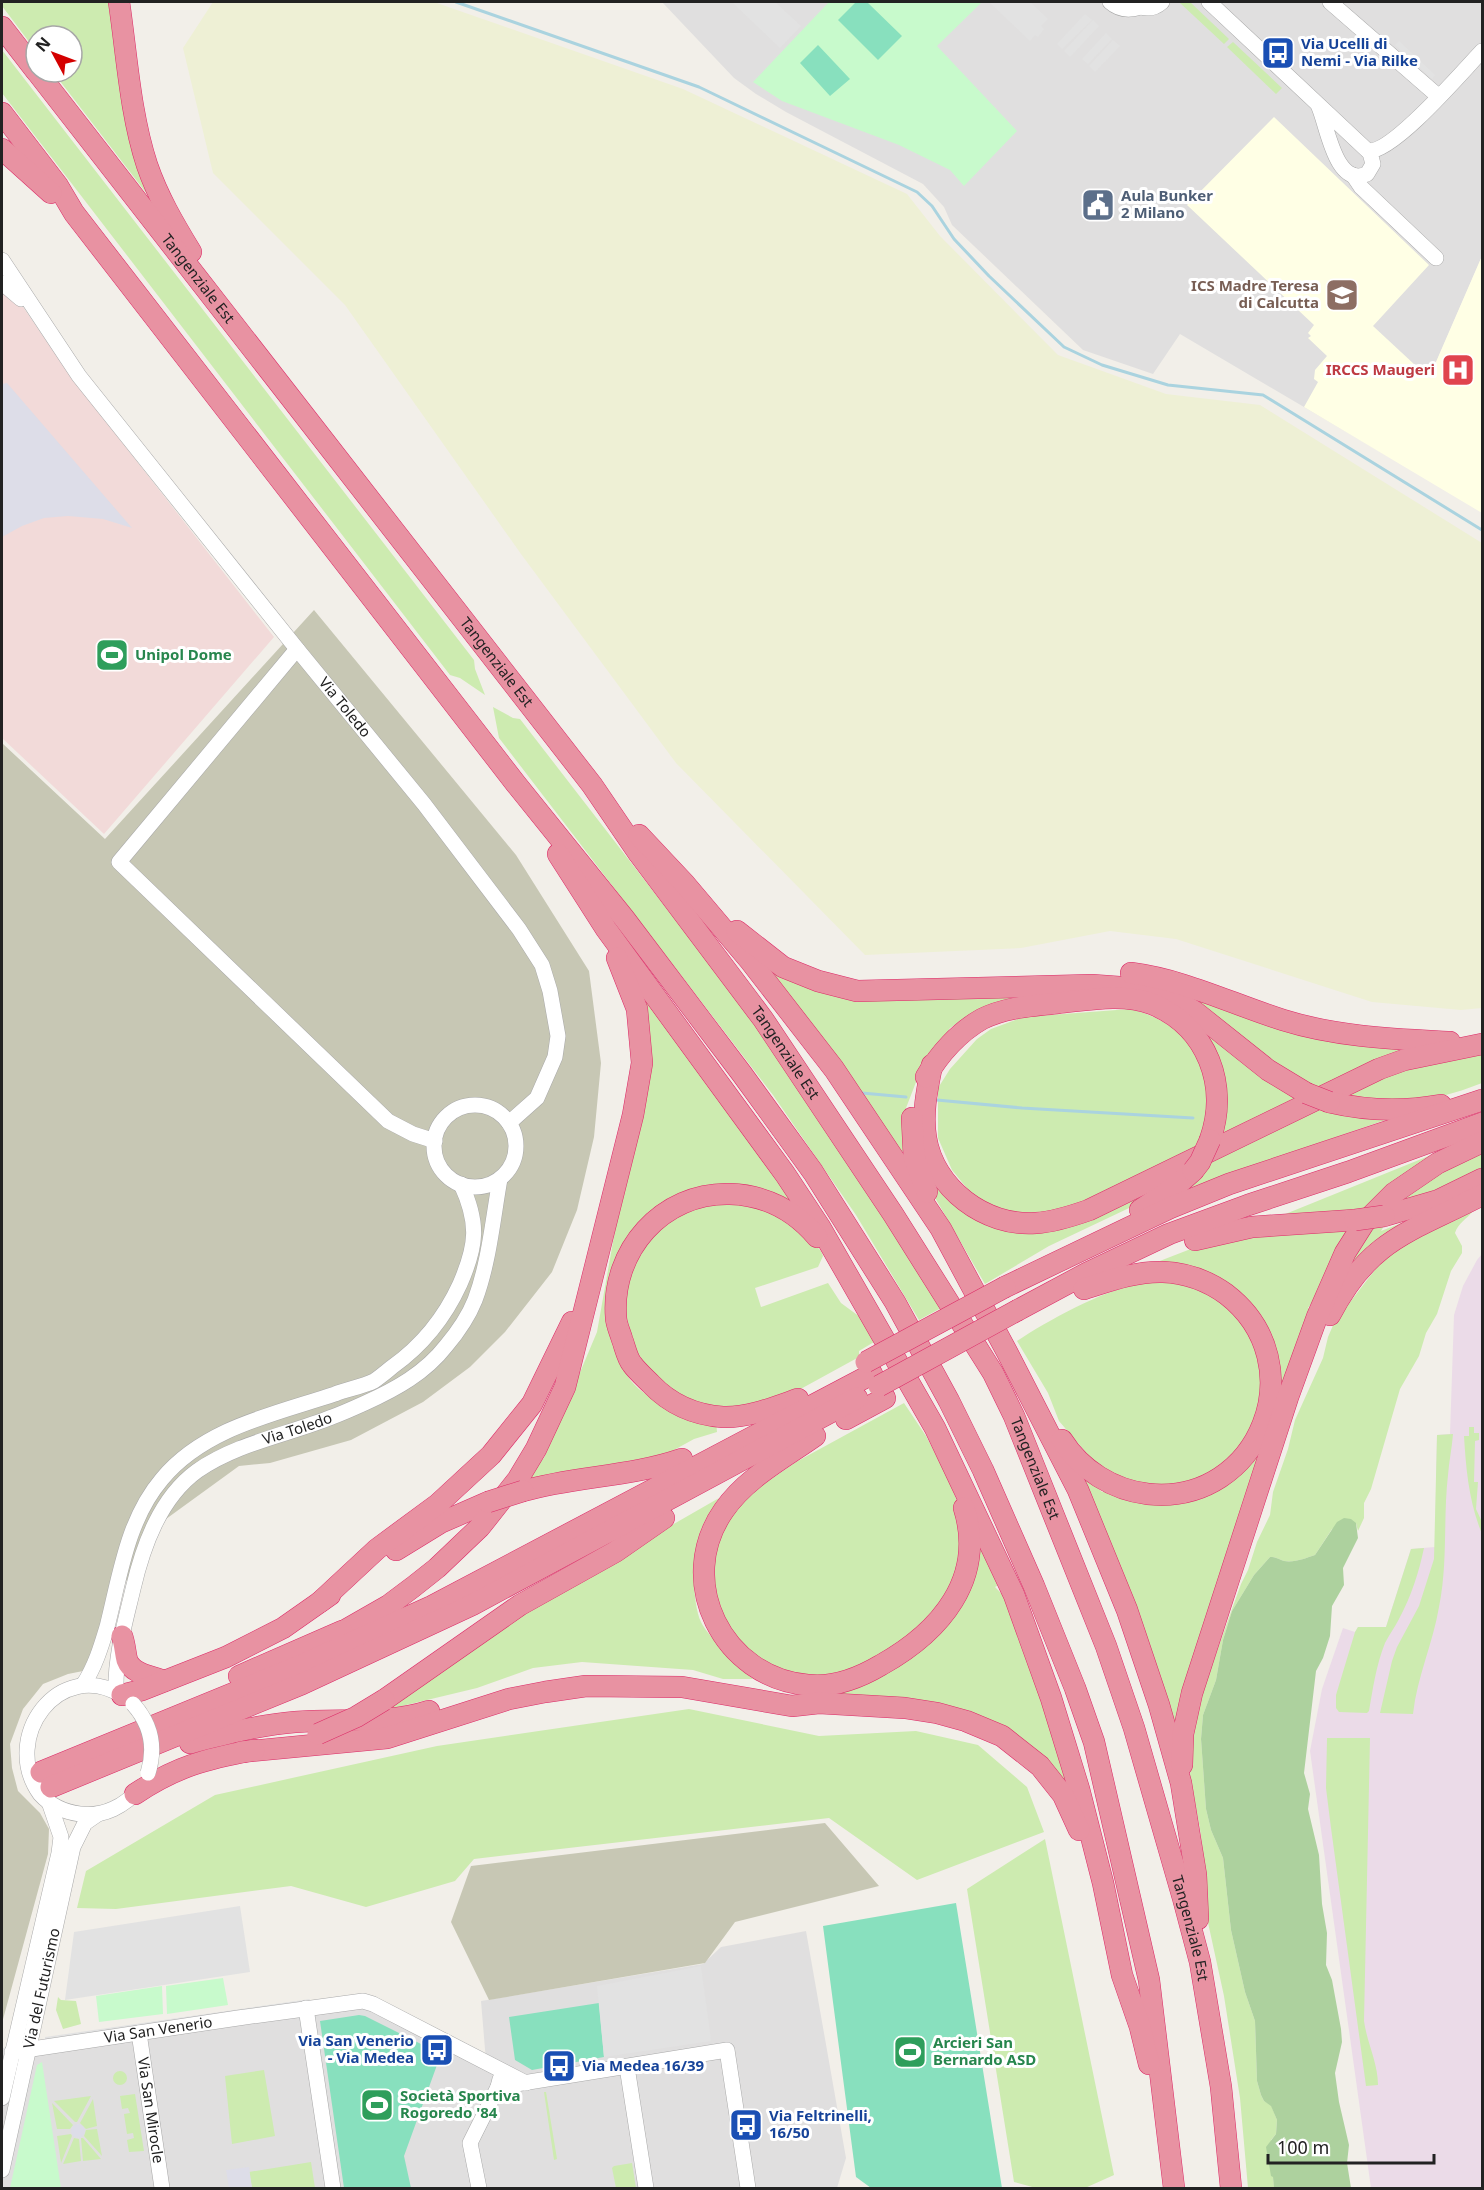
<svg xmlns="http://www.w3.org/2000/svg" width="1484" height="2190" font-family="'Noto Sans',sans-serif">
	<style>
		.residential { fill: #e0dfdf }
		.commercial { fill: #f2dad9 }
		.industrial { fill: #ebdbe8 }
		.education { fill: #ffffe5 }
		.construction { fill: #c7c7b4 }
		.farmland { fill: #eef0d5 }
		.grass { fill: #cdebb0 }
		.forest { fill: #add19e }
		.park { fill: #c8facc }
		.pitch { fill: #88e0be }
		.parking { fill: #e2e2e2 }
		.plaza { fill: #dddde8 }
		.lines { fill: none; stroke-linecap: round; stroke-linejoin: round }
		.stream { stroke: #aad3df; stroke-width: 3 }
		.minor-casing { stroke: #a9a9a9; stroke-width: 16 }
		.highway-casing { stroke: #dc2a67; stroke-width: 22 }
		.minor { stroke: #fff; stroke-width: 15 }
		.highway { stroke: #e892a2; stroke-width: 21 }
		.minor-bridge-casing { stroke: #a9a9a9; stroke-width: 16; stroke-linecap: butt }
		.highway-bridge-casing { stroke: #dc2a67; stroke-width: 22; stroke-linecap: butt }
		.minor-bridge { stroke: #fff; stroke-width: 15 }
		.highway-bridge { stroke: #e892a2; stroke-width: 21 }
		.labels { text-anchor: middle; stroke-width: 6; stroke-linejoin: round; paint-order: stroke }
		.transit-label { font-size: 15px; font-weight: bold; fill: #164399; stroke: #fff; text-anchor: start }
		.service-label { font-size: 15px; font-weight: bold; fill: #4e5e75; stroke: #fff; text-anchor: start }
		.street-label { font-size: 15px; fill: #222; stroke: #fff }
		.education-label { font-size: 15px; font-weight: bold; fill: #785e54; stroke: #fff; text-anchor: end }
		.health-label { font-size: 15px; font-weight: bold; fill: #be3a42; stroke: #fff; text-anchor: end }
		.leisure-label { font-size: 15px; font-weight: bold; fill: #27864d; stroke: #fff; text-anchor: start }
	</style>
	<rect width="100%" height="100%" fill="#f2efe9"/>
	<path class="residential" d="M662,2H1482V256L1394,460L1180,334L1153,374L1083,350L952,225L944,207L923,184L786,112L756,94L734,78Z
		M806,1931L846,2158L837,2188H2V2047L12,2052L358,2001L486,2061L481,2001L703,1964L721,1947Z"/>
	<path class="commercial" d="M2,276L71,377L274,637L104,834L2,738Z"/>
	<path class="industrial" d="M1482,1254V2188H1371L1310,1751L1322,1689L1343,1628L1355,1632L1358,1627H1386L1411,1549L1435,1547L1437,1435L1450,1434L1454,1315L1463,1286L1477,1260Z"/>
	<path class="education" d="M1274,117L1429,265L1373,326L1429,378L1482,256V513L1304,407L1318,382L1314,379L1315,370L1327,356L1308,338L1311,336L1308,333L1314,325L1187,205Z"/>
	<path class="construction" d="M314,610L516,855L589,971L601,1063L594,1137L577,1210L552,1272L505,1332L470,1367L423,1402L351,1440L270,1463L239,1466L166,1519L116,1597L88,1670L68,1674L43,1684L23,1709L10,1744L12,1768L18,1791L40,1813L49,1829L48,1854L2,2023V743L105,839Z
		M825,1823L879,1886L735,1922L705,1963L489,2000L451,1922L471,1866Z"/>
	<path class="farmland" d="M213,2H434L683,89L907,194L940,236L1058,355L1166,394L1260,405L1482,543V1008L1461,1010L1372,1002L1176,939L1110,931L1021,948L865,955L676,763L521,554L345,305L213,173L183,48Z"/>
	<path class="grass" d="M2,2H112L151,191L147,194L53,72H72V36H36V51L2,6Z
		M1182,2H1190L1229,39L1224,44L1180,3Z
		M1233,42L1282,88L1276,94L1227,47Z
		M2,50L474,660L475,669L485,695L460,678L450,675L2,93Z
		M493,707L513,718L520,719L721,979L794,1079L943,1307L919,1320L856,1215L773,1095L499,738Z
		M753,955L793,977L1029,996L966,1017L950,1028L918,1077L906,1108L907,1151L899,1152Z
		M1162,984L1430,1046L1317,1090L1294,1078Z
		M638,988L804,1213L712,1188L626,1247L622,1357C623,1363 624,1370 627,1375C644,1404 686,1410 716,1420L717,1432L694,1439L665,1455L565,1472L521,1482L544,1458L597,1332L616,1225L645,1106L649,1023Z
		M1130,1009C1169,1018 1202,1045 1210,1086C1211,1093 1209,1102 1208,1109C1205,1130 1207,1135 1193,1152L1079,1209L1041,1219L979,1203L952,1170L938,1138V1088L950,1069L977,1039L991,1029L1023,1017Z
		M1198,1023L1299,1098L1221,1138C1236,1091 1216,1066 1198,1023Z
		M1482,1052V1083C1454,1094 1423,1103 1392,1102C1374,1102 1355,1097 1337,1095L1377,1075Z
		M1318,1105L1394,1117L1178,1192L1212,1159Z
		M1446,1149L1359,1213L1278,1217Z
		M1482,1151V1173L1394,1209L1381,1231L1417,1217L1355,1264L1348,1262L1366,1232L1422,1182Z
		M926,1163L1028,1232L1173,1180L1146,1200L1049,1246L985,1284L934,1196Z
		M724,1199L765,1207L805,1234L821,1251L823,1256L818,1267L755,1288L761,1307L828,1283L841,1303L860,1317L874,1342L859,1351V1357L786,1397L744,1409L710,1407L686,1399L650,1375L635,1348L624,1308L631,1267L654,1233L674,1216Z
		M1473,1211C1467,1219 1458,1223 1455,1233L1462,1246V1253L1451,1271L1437,1314L1426,1333L1419,1356L1400,1389L1371,1489L1364,1503V1518L1358,1531L1356,1523L1332,1529L1315,1555C1306,1558 1294,1563 1284,1561C1278,1559 1276,1557 1270,1557L1254,1575L1232,1611L1223,1640L1216,1680L1203,1715L1201,1739L1206,1809L1211,1830L1223,1858L1231,1930L1245,1992L1255,2021L1257,2081L1261,2095L1264,2101L1271,2105L1277,2120L1276,2134L1271,2140L1274,2188H1248L1240,2098L1224,1996L1207,1918L1206,1878L1200,1829L1190,1776L1193,1718L1241,1584L1248,1570L1257,1542L1270,1515L1273,1492L1288,1449L1295,1420L1323,1358L1328,1337L1334,1323L1384,1258L1418,1237L1425,1235L1430,1229Z
		M1353,1229L1318,1294L1308,1308L1313,1310L1177,1732L1071,1461L1102,1492L1109,1490L1190,1498L1273,1418L1259,1320L1152,1264L1201,1245L1229,1237Z
		M1167,1281L1194,1284L1222,1299L1254,1340L1263,1385L1251,1436L1209,1477L1156,1491L1106,1476L1059,1421L1048,1393L1017,1341C1047,1321 1103,1290 1139,1284C1148,1283 1157,1282 1167,1281Z
		M904,1403L926,1436L949,1480L961,1512L964,1545L950,1597L893,1652L849,1671L815,1678L795,1677L742,1651L717,1611L710,1561L732,1513L751,1493L796,1462Z
		M1469,1427H1474V1433H1479V1440L1475,1441L1474,1482H1478L1476,1509L1482,1522V1534C1469,1502 1466,1470 1464,1436H1469Z
		M1453,1434C1452,1448 1449,1461 1448,1475C1443,1519 1448,1563 1439,1607C1433,1643 1417,1677 1413,1714L1380,1713L1392,1661L1397,1647L1419,1606L1434,1559L1437,1435Z
		M719,1498C712,1509 705,1519 701,1530C693,1552 691,1600 701,1622C708,1637 740,1666 753,1679H723L693,1670L582,1662L533,1668L477,1688L377,1712L552,1594Z
		M973,1526L1000,1584L995,1587L1004,1596L1029,1662L1077,1812L1016,1742L813,1692L939,1631Z
		M1424,1548C1419,1572 1411,1597 1399,1619C1395,1627 1389,1635 1385,1643C1376,1666 1373,1688 1369,1711L1367,1713L1339,1712L1336,1708V1695L1355,1632L1358,1627H1386L1411,1549Z
		M689,1709L819,1736L916,1731L978,1745L1027,1787L1044,1832L917,1880L829,1818L474,1859L455,1881L366,1907L291,1886L116,1909L77,1908L86,1871L215,1795L437,1746Z
		M1327,1738H1370L1364,2021C1367,2043 1378,2063 1378,2085L1366,2086L1331,1828L1326,1788Z
		M1045,1839L1114,2175L1085,2188H1036L1014,2182L967,1889Z
		M58,1997L61,2000L76,2001L81,2024L63,2029L56,2010Z
		M264,2070L275,2136L232,2144L225,2076Z
		M113 2078a7 7 0 1 1 14 0a7 7 0 1 1-14 0Z
		M544,2092H546L557,2159L554,2160Z
		M135,2094L144,2151L129,2152L127,2140L134,2138L133,2133L127,2134L124,2114L130,2113L128,2108L122,2109L120,2096Z
		M91,2096L77,2122H75L54,2101Z
		M93,2099L97,2126L86,2129L80,2123Z
		M52,2103L73,2125L70,2129H57Z
		M97,2129L102,2156L84,2136L86,2130Z
		M71,2134L72,2136L61,2163L57,2136Z
		M74,2138L79,2139L81,2161L63,2164Z
		M81,2138H83L101,2159L83,2161Z
		M311,2162L315,2188H252L249,2172Z
		M632,2163L636,2188H616L612,2168L614,2166Z"/>
	<path class="forest" d="M1344,1518L1351,1519L1356,1523L1358,1538L1343,1568L1344,1585L1332,1606L1330,1636L1323,1658L1316,1671L1304,1773L1310,1794L1308,1809L1319,1855L1322,1904L1327,1933L1326,1965L1332,1980L1341,2029L1342,2042L1335,2073L1339,2102L1349,2145L1347,2163L1351,2188H1274L1273,2177L1271,2176L1266,2147L1276,2134L1277,2120L1271,2106L1264,2101L1261,2095L1257,2081L1255,2021L1245,1992L1231,1930L1223,1858L1211,1830L1206,1809L1201,1739L1203,1715L1216,1680L1223,1640L1232,1611L1254,1575L1270,1557C1276,1557 1278,1559 1284,1561C1294,1563 1306,1558 1315,1555L1337,1522Z"/>
	<path class="park" d="M829,2H979L981,3L937,46L1017,131L964,186L950,170L899,145L782,101L753,82Z
		M223,1978L228,2005L167,2014L166,1986Z
		M162,1986L163,2014L99,2022L96,1996Z
		M42,2062L61,2188H10L37,2065Z"/>
	<path class="pitch" d="M856,2H867L902,36L878,60L838,20Z
		M818,45L850,79L830,96L800,63Z
		M956,1903L1002,2188H871L856,2177L823,1926Z
		M599,2003L604,2057L532,2070L515,2060L509,2017Z
		M359,2015L365,2016L441,2054L404,2156L411,2188H344L320,2021Z"/>
	<path class="parking" d="M732,2H775L801,26L780,48Z
		M989,2H1030L1048,19L1041,26L1044,29L1038,37L1035,35L1030,41Z
		M1085,14L1092,20L1062,49L1057,44Z
		M1093,20L1099,26L1070,57L1064,51Z
		M1106,33L1112,39L1088,64L1082,59Z
		M1113,40L1120,46L1095,72L1089,66Z
		M1399,41L1435,75L1432,79L1395,45Z
		M240,1906L250,1972L65,2000L74,1932Z
		M701,1966L711,2041L604,2057L597,1986Z
		M310,1999L303,2009L45,2043V2037Z"/>
	<path class="plaza" d="M7,383L132,528L103,519L68,516L44,518L22,526L2,537V384Z
		M71 2131a7 7 0 1 1 14 0a7 7 0 1 1-14 0Z
		M249,2167L252,2188H229L226,2170Z"/>
	<g class="lines">
		<path class="stream" d="M456,2L699,87L917,192L932,206L954,239L989,276L1064,347L1102,365L1168,385L1263,395L1482,530
			M862,1093L906,1097
			M937,1100L1022,1108L1193,1118"/>
		<g class="minor-casing">
			<g id="minor">
				<path d="M1110,2C1119,10 1129,11 1141,7"/>
				<path d="M1209,2L1370,153L1373,164L1367,174C1334,188 1327,122 1318,105"/>
				<path d="M1330,2L1438,96"/>
				<path d="M1135,4C1145,10 1154,9 1162,2"/>
				<path d="M1368,151C1393,153 1463,71 1482,51"/>
				<path d="M1353,175L1361,187L1436,258"/>
				<path id="s1" d="M2,260L79,376L297,649L424,804L519,929L542,965L550,991L558,1036L555,1057L537,1098L509,1123"/>
				<path d="M2,283L21,299"/>
				<path d="M297,649L119,862L388,1121L413,1134L435,1141"/>
				<circle cx="475" cy="1146" r="41"/>
				<path d="M83,1685C95,1667 101,1647 107,1627C120,1576 127,1520 162,1479C204,1428 275,1414 335,1394C347,1389 362,1387 374,1381C380,1377 386,1372 392,1367C423,1345 444,1319 460,1284C477,1245 479,1223 461,1184"/>
				<path id="s2" d="M116,1692C115,1656 125,1623 133,1589C143,1546 160,1498 197,1471C237,1443 287,1435 332,1417C343,1413 354,1408 365,1403C396,1389 425,1373 446,1346C457,1333 469,1315 475,1300C489,1263 493,1218 500,1179"/>
				<path d="M123,1696C59,1656 0,1738 40,1794C50,1805 64,1812 80,1814C104,1817 125,1806 140,1788"/>
				<path d="M306,2008L333,2188"/>
				<path id="s3" d="M139,2033L162,2188"/>
				<path id="s4" d="M12,2052L238,2018L363,2001L373,2004L526,2083"/>
				<path d="M627,2067L646,2188"/>
				<path d="M498,2087L727,2050L748,2188"/>
				<path d="M2,2098L59,1853L61,1837L49,1802"/>
				<path id="s5" d="M2,2170L73,1847L85,1823L98,1814"/>
				<path d="M479,2188L470,2143L498,2087L500,2079"/>
			</g>
		</g>
		<g class="highway-casing">
			<g id="highway">
				<path d="M119,2C127,56 130,113 147,165C158,197 174,224 191,252"/>
				<path d="M2,27L36,71"/>
				<path id="s6" d="M37,72L592,785L639,854L763,1019L893,1214L993,1373L1014,1416L1106,1646L1134,1728L1183,1898L1200,1962L1221,2087L1231,2188"/>
				<path d="M2,113L58,186L74,213L516,784L624,918L742,1074L813,1172L895,1302L949,1401L983,1470L1034,1586L1075,1688L1094,1742L1149,1980L1174,2188"/>
				<path d="M2,149L51,193"/>
				<path d="M639,835L685,884L751,962L834,1069L941,1229L1007,1352L1078,1490L1127,1610L1159,1705L1181,1783L1196,1875L1198,1919"/>
				<path d="M558,854L606,929L785,1174L820,1227L935,1428L1014,1595L1051,1698L1079,1789L1103,1883L1122,1975L1140,2027L1149,2064"/>
				<path d="M737,931L783,967L818,981L857,991L1092,985L1147,989L1170,997L1194,1011L1268,1070L1306,1093"/>
				<path d="M1131,973C1185,980 1232,1004 1283,1020C1337,1037 1395,1039 1450,1042"/>
				<path d="M932,1065C927,1090 922,1113 926,1138C934,1188 985,1227 1036,1223C1054,1222 1072,1216 1089,1210L1379,1069L1404,1060L1482,1044"/>
				<path d="M926,1077C939,1054 959,1032 982,1019C1006,1007 1032,1006 1058,1003C1087,1000 1124,993 1152,1004C1208,1027 1229,1086 1210,1140"/>
				<path d="M1329,1102C1367,1111 1402,1112 1441,1105"/>
				<path d="M912,1118L914,1157L927,1192"/>
				<path d="M1140,1210L1175,1187L1193,1171"/>
				<path d="M1384,1216L1439,1200L1482,1179"/>
				<path d="M1195,1240L1252,1227L1355,1220"/>
				<path d="M1005,1287L1170,1208L1229,1184L1482,1100"/>
				<path d="M1018,1310L1087,1273L1169,1234L1248,1205L1348,1172L1482,1123"/>
				<path d="M1330,1315C1370,1238 1411,1232 1482,1195"/>
				<path d="M798,1399C775,1407 748,1418 723,1417C695,1415 670,1404 651,1384C645,1378 637,1371 632,1364C627,1358 625,1347 622,1339C620,1332 616,1324 616,1317C611,1251 662,1192 730,1194C765,1195 795,1211 817,1237"/>
				<path d="M846,1419L885,1398"/>
				<path d="M815,1436C784,1458 746,1478 724,1510C674,1581 723,1678 808,1685C834,1688 859,1678 881,1665C940,1632 986,1579 964,1508"/>
				<path d="M1062,1440C1081,1470 1113,1490 1148,1494C1260,1506 1316,1363 1226,1294C1208,1281 1186,1273 1163,1272C1136,1271 1109,1281 1084,1289"/>
				<path d="M523,1491C575,1476 630,1477 682,1459"/>
				<path d="M396,1550L440,1523L488,1502"/>
				<path d="M320,1602L377,1549L438,1504L491,1455L532,1404L572,1322"/>
				<path d="M347,1629L389,1605L413,1587L437,1568L480,1527L518,1479L536,1449L565,1387L633,1115L642,1063L637,1009L617,958"/>
				<path d="M122,1636C125,1644 125,1652 127,1660C132,1674 151,1676 164,1681"/>
				<path d="M239,1676L342,1631"/>
				<path d="M122,1695L142,1690L226,1657L283,1628L330,1595"/>
				<path d="M384,1700L520,1605L615,1552L664,1518"/>
				<path d="M190,1743C224,1734 259,1725 295,1722C339,1718 386,1725 429,1711"/>
				<path d="M241,1752L387,1738L509,1699L545,1692L586,1686L682,1687L792,1706L819,1703L905,1708L937,1713L966,1721L1002,1736L1040,1766L1063,1795L1079,1830"/>
				<path d="M1182,1765L1183,1734L1192,1693L1288,1397L1317,1317L1345,1253L1364,1223L1394,1193L1438,1163L1482,1142"/>
				<path d="M41,1772L297,1667L432,1606L872,1374"/>
				<path d="M51,1787L302,1684L472,1605L857,1398"/>
				<path d="M135,1794C177,1766 206,1759 254,1750"/>
			</g>
		</g>
		<use href="#minor" class="minor"/>
		<use href="#highway" class="highway"/>
		<g class="minor-bridge-casing">
			<path id="minor-bridge" d="M133,1704C151,1724 156,1747 148,1773"/>
		</g>
		<g class="highway-bridge-casing">
			<path id="highway-bridge" d="M1306,1093L1329,1102
				M1193,1171L1200,1162L1210,1140
				M1355,1220L1384,1216
				M866,1362L1005,1287
				M879,1386L1018,1310
				M488,1502L523,1491
				M318,1734L356,1717L384,1700"/>
		</g>
		<use href="#minor-bridge" class="minor-bridge"/>
		<use href="#highway-bridge" class="highway-bridge"/>
	</g>
	<defs>
		<g id="bus-square" transform="scale(1.725)"><rect x="-9" y="-9" width="18" height="18" rx="4" fill="#1a4fb4" stroke="#fff"/><path d="M-5-6H5V4H4V6H2V4H-2V6H-4V4H-5ZM-3.5-4V0h7V-4ZM-3.5 1.2v1.5H-2V1.2ZM2 1.2v1.5H3.5V1.2Z" fill="#fff"/></g>
		<g id="civic-square" transform="scale(1.725)"><rect x="-9" y="-9" width="18" height="18" rx="4" fill="#5c6f8a" stroke="#fff"/><path d="M-.6-6.5H3V-4.5H.6V-3L4-1V1h2V6H-6V1h2V-1L-.6-3ZM-1.2 2.5V6h2.4V2.5Z" fill="#fff"/></g>
		<g id="school-square" transform="scale(1.725)"><rect x="-9" y="-9" width="18" height="18" rx="4" fill="#8d6e63" stroke="#fff"/><path d="M0-5L7-2L0 1L-7-2ZM-4 1L0 2.5L4 1V4Q0 6-4 4Z" fill="#fff"/></g>
		<g id="hospital-square" transform="scale(1.725)"><rect x="-9" y="-9" width="18" height="18" rx="4" fill="#e0444e" stroke="#fff"/><path d="M-5-5h3v3.5h4V-5h3V5h-3V1.5h-4V5h-3Z" fill="#fff"/></g>
		<g id="stadium-square" transform="scale(1.725)"><rect x="-9" y="-9" width="18" height="18" rx="4" fill="#2e9e5b" stroke="#fff"/><path d="M0-5a6.5 5 0 1 0 0 10a6.5 5 0 1 0 0-10ZM-3.5-1.8h7v3.6h-7Z" fill="#fff"/></g>
	</defs>
	<g fill-rule="evenodd">
		<use href="#bus-square" x="1278" y="53"/>
		<use href="#civic-square" x="1098" y="205"/>
		<use href="#school-square" x="1342" y="295"/>
		<use href="#hospital-square" x="1458" y="370"/>
		<use href="#stadium-square" x="112" y="655"/>
		<use href="#bus-square" x="437" y="2050"/>
		<use href="#stadium-square" x="910" y="2052"/>
		<use href="#bus-square" x="559" y="2066"/>
		<use href="#stadium-square" x="377" y="2105"/>
		<use href="#bus-square" x="746" y="2125"/>
	</g>
	<g class="labels">
		<g class="transit-label">
			<text x="1301" y="49">Via Ucelli di<tspan x="1301" dy="17">Nemi - Via Rilke</tspan></text>
			<text x="414" y="2046" text-anchor="end">Via San Venerio<tspan x="414" dy="17">- Via Medea</tspan></text>
			<text x="582" y="2071">Via Medea 16/39</text>
			<text x="769" y="2121">Via Feltrinelli,<tspan x="769" dy="17">16/50</tspan></text>
		</g>
		<g class="service-label">
			<text x="1121" y="201">Aula Bunker<tspan x="1121" dy="17">2 Milano</tspan></text>
		</g>
		<g class="street-label">
			<text dy="5" stroke="none"><textPath href="#s6" startOffset="262">Tangenziale Est</textPath></text>
			<text dy="5" stroke="none"><textPath href="#s6" startOffset="748">Tangenziale Est</textPath></text>
			<text dy="5" stroke="none"><textPath href="#s1" startOffset="564">Via Toledo</textPath></text>
			<text dy="5" stroke="none"><textPath href="#s6" startOffset="1234">Tangenziale Est</textPath></text>
			<text dy="5" stroke="none"><textPath href="#s2" startOffset="351">Via Toledo</textPath></text>
			<text dy="5" stroke="none"><textPath href="#s6" startOffset="1720">Tangenziale Est</textPath></text>
			<text dy="5" stroke="none"><textPath href="#s6" startOffset="2206">Tangenziale Est</textPath></text>
			<text dy="5" stroke="none"><textPath href="#s5" startOffset="186">Via del Futurismo</textPath></text>
			<text dy="5" stroke="none"><textPath href="#s4" startOffset="148">Via San Venerio</textPath></text>
			<text dy="5" stroke="none"><textPath href="#s3" startOffset="78">Via San Mirocle</textPath></text>
		</g>
		<g class="education-label">
			<text x="1319" y="291">ICS Madre Teresa<tspan x="1319" dy="17">di Calcutta</tspan></text>
		</g>
		<g class="health-label">
			<text x="1435" y="375">IRCCS Maugeri</text>
		</g>
		<g class="leisure-label">
			<text x="135" y="660">Unipol Dome</text>
			<text x="933" y="2048">Arcieri San<tspan x="933" dy="17">Bernardo ASD</tspan></text>
			<text x="400" y="2101">Società Sportiva<tspan x="400" dy="17">Rogoredo '84</tspan></text>
		</g>
	</g>
	<rect width="1484" height="2190" fill="none" stroke="#222222" stroke-width="6"/>
	<g transform="translate(54 54) rotate(311)"><circle r="28" fill="#ffffff" stroke="#a7a7a7" stroke-width="1.5"/>
	<path d="M0-4.5L10 22L0 15L-10 22Z" fill="#d40000"/>
	<text y="-9" font-size="16" font-weight="bold" text-anchor="middle" fill="#222222">N</text>
	</g>
	<path d="M1268 2154v9h166v-9" fill="none" stroke="#222222" stroke-width="3"/>
	<text x="1277" y="2154" font-size="18" fill="#222222" stroke="#ffffff" stroke-width="4.5" paint-order="stroke">100 m</text>
</svg>
